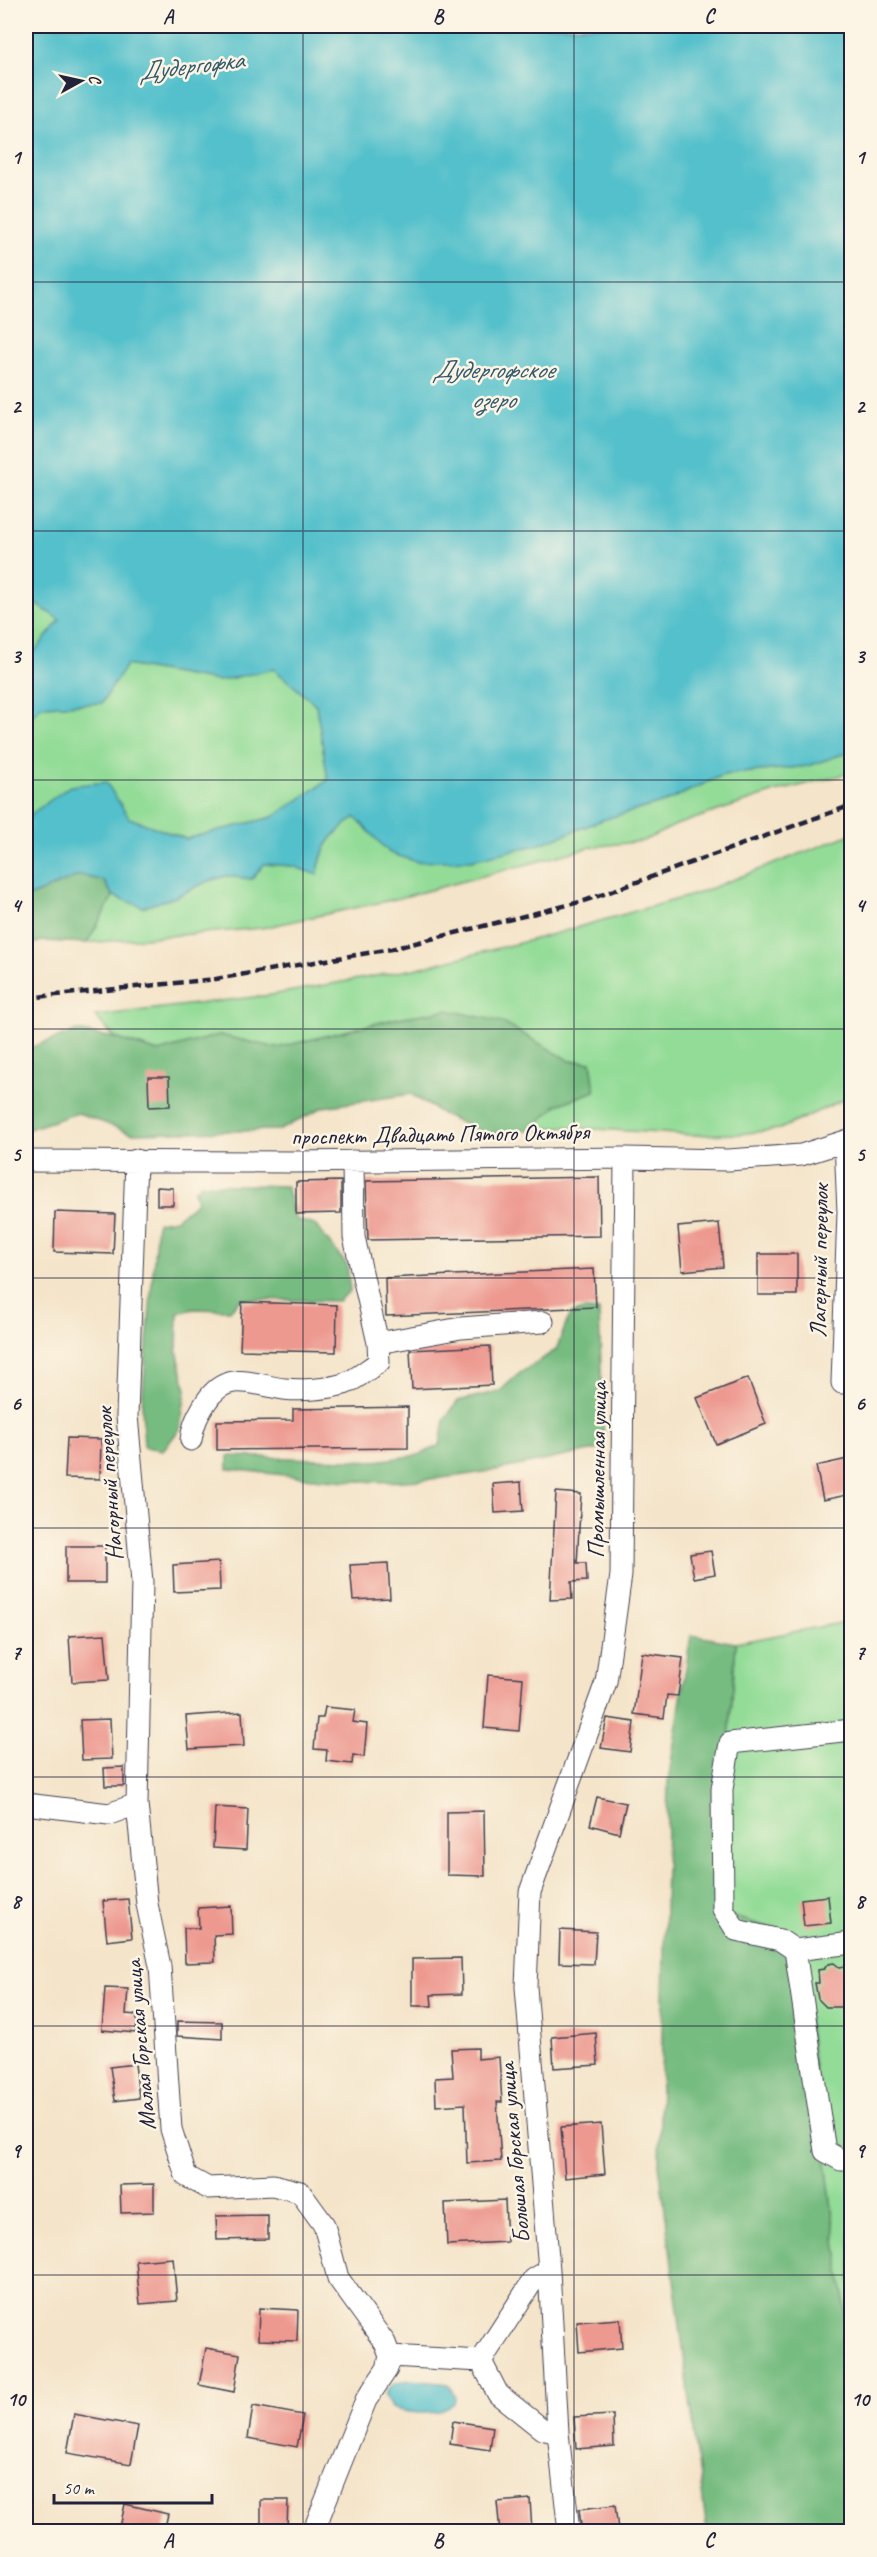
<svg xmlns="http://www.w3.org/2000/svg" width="877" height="2557" font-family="Caveat,sans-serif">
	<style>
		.green { fill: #93dc97; stroke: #5a7f69; stroke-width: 1.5 }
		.forest { fill: #76bc80; stroke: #4c6f5e; stroke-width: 1.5 }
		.water { fill: #52c0cb; stroke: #3a7183; stroke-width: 1.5 }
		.building { fill: #ed9990 }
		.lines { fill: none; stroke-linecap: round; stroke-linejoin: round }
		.minor-casing { stroke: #423f50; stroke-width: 23 }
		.minor { stroke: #fff; stroke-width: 21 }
		.rail { stroke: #22223b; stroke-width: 4.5; stroke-dasharray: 9 4.5; stroke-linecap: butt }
		.grid { fill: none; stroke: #22223b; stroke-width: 1.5; stroke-opacity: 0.55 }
		.labels { text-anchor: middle; stroke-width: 5; stroke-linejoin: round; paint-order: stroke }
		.street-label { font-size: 24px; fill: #22223b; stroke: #fcf5e5 }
		.water-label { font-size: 26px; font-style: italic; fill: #33596d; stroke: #fcf5e5 }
		.neatline { fill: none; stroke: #22223b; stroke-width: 2 }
		.grid-label { font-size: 20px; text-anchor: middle; font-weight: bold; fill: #22223b }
	</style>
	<rect width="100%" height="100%" fill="#fcf5e5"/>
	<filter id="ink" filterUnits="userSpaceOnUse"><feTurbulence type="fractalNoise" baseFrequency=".0167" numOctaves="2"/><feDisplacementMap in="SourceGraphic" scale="12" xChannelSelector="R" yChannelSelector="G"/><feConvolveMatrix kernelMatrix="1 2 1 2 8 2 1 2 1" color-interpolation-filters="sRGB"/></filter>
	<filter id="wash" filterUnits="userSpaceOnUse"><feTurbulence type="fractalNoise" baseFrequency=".008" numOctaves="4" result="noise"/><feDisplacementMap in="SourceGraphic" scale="24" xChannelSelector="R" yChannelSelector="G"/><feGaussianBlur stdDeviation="1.35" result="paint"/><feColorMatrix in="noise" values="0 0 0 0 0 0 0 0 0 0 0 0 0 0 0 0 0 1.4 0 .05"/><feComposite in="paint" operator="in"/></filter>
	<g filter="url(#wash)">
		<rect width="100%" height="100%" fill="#f4e4c9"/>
		<path class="green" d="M26,597L60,620L35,651L26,656Z
			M125,665L218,681L274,669L316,705L328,780L273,817L186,839L129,818H26V722L41,706L102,703Z
			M843,754L851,755V773L775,792L676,825L643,841L592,847L396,899L262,928L87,943L113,896L143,907L175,897L206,882L226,876L252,879L264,864L293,866L317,874C325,841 329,838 355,817L390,853L471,860L540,844L605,819L665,802L723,775L808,766Z
			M851,834V1096L780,1129L740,1134L692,1135L564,1127L531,1130L557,1105L595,1091L591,1062L570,1061L448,1010L398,1018L277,1048L219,1035L158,1052L115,1038L95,1016L271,995L414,969L539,938L696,894Z
			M851,1621V2358L797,1936L728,1915L723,1825L736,1643Z"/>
		<path class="forest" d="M80,875L104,881L113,896L87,943L43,941L26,945V898Z
			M448,1010L502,1022L570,1061L591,1062L595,1091L557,1105L531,1130L487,1134L442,1114L411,1094L323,1107L280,1130L131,1133L78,1113L26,1130V1049L77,1031L115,1038L158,1052L219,1035L277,1048L398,1018Z
			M201,1184L286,1186L295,1219L315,1225L347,1265L350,1291L338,1301L240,1299L231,1310L194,1309L178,1313L177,1350L186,1390L180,1429L163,1450L144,1447L142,1404L157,1222L176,1219C183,1211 191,1210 197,1201L194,1191Z
			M584,1310L599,1311L604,1448C543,1461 482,1475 420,1480C356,1486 291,1475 228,1469V1456L376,1461L419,1455L440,1445L444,1420L458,1401L500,1391L517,1375L556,1350L570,1314Z
			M691,1635L736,1643L723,1824L728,1915L797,1936L851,2358V2531H707L659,2165L668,1782Z"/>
		<path class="water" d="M26,26H851V755L843,754L808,766L723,775L665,802L605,819L540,844L471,860L417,862L390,853L355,817C329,838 324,842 317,875L293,866L264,864L252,879L226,876L206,882L175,897L143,907L113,896L104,881L80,875L26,898V818L70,786L106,782L129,818L186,839L273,817L328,780L316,705L274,669L218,681L126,665L102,703L41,706L26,722V656L35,651L60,620L26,597Z
			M411,2380L449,2384L455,2397L454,2403C439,2418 410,2413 391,2408L385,2396C389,2383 399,2382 411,2380Z"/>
		<g id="blocks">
			<path class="building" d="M148,1077H169L170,1106L149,1107Z
				M599,1177L600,1236L368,1240L366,1181Z
				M341,1181V1213L296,1214V1182Z
				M157,1187L173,1188V1205H157Z
				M55,1212L115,1214L113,1254L54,1252Z
				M719,1223L723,1267L682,1271L678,1227Z
				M758,1254H797V1295H758Z
				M594,1269L596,1307L386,1316L385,1278Z
				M242,1302L337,1305L336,1352L240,1350Z
				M490,1346L492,1385L412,1389L410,1350Z
				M748,1378L766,1424L716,1444L697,1398Z
				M408,1407V1448L217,1450V1421L293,1420V1409Z
				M67,1438L101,1439L100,1479L65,1478Z
				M852,1458V1494L823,1500L816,1466Z
				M521,1482L523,1511L495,1513L493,1484Z
				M556,1492L581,1494L577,1563H586L587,1581L571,1582L572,1599L550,1600Z
				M66,1546H105V1583H66Z
				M711,1551L715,1574L694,1578L690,1554Z
				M219,1562L220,1590L174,1592L173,1565Z
				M388,1563L390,1598L353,1600L350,1565Z
				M105,1634L109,1680L72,1682L69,1636Z
				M642,1653L683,1658L678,1696L667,1695L664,1718L634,1714Z
				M488,1675L523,1678L519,1731L484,1728Z
				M325,1707L355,1710L353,1722L367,1724L364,1757L353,1755L352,1764L326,1761L327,1750L314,1749L317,1718H323Z
				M242,1712L244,1746L189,1749L186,1716Z
				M607,1718L634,1722L630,1752L601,1748Z
				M110,1719L112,1759L82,1760L80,1720Z
				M124,1767V1786H105L104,1768Z
				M597,1797L626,1803L619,1833L590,1825Z
				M215,1807L248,1809L246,1850L213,1848Z
				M484,1811L485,1876L447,1875V1812Z
				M828,1896L831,1923L804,1926L801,1899Z
				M128,1899L132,1938L107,1941L103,1901Z
				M231,1906L232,1934L214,1935L215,1962L185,1963L184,1928H199L198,1908Z
				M560,1930L596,1932L594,1964L559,1963Z
				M461,1958L462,1994L431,1995L432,2006H412V1959Z
				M834,1963L839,1967L846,1966L847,1976H852V2001L842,2002L843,2007H826L818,1999L815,1983H819L818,1970L824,1969L828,1964Z
				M105,1988L128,1989L126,2014L137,2015L136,2033L102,2030Z
				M177,2021L222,2022V2039L177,2036Z
				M596,2033L598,2065L554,2068L552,2037Z
				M478,2048V2059L499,2057L502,2102H497L501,2161L467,2163L465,2104L436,2106L435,2078L453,2077L451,2049Z
				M135,2064L139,2098L115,2101L110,2067Z
				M601,2124L605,2174L565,2178L561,2127Z
				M154,2184V2212L121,2213L120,2185Z
				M505,2200L507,2242L447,2245L445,2203Z
				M268,2215V2239L217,2240L216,2216Z
				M173,2258L177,2301L140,2304L136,2261Z
				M259,2308L298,2310L297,2341L258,2340Z
				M620,2319L622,2348L579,2352L577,2322Z
				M206,2348L240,2354L234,2392L199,2385Z
				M253,2406L303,2415L297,2447L248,2438Z
				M74,2414L138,2426L131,2464L67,2453Z
				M613,2415L614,2446L576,2449L574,2417Z
				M453,2421L493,2427L490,2450L450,2444Z
				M530,2499L532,2532H500L497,2502Z
				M261,2500H288L287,2528H261Z
				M125,2504L168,2514L164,2532H119Z
				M615,2505L618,2530L582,2532L579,2509Z"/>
		</g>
	</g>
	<g filter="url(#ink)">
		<use href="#blocks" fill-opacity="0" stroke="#423f50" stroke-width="1.5"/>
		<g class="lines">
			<g class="minor-casing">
				<path id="minor" d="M136,1160L127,1416L142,1582L137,1804L147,1904L160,1966L171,2129L186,2176L208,2188L273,2185L300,2192L324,2225L338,2278L385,2343L390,2356L387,2369L366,2400L313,2532
					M26,1161L294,1162L625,1158L728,1160L801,1155L852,1139
					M378,1343L461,1328L543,1322
					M842,1383L848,1212L845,1141
					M191,1440C193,1424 198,1415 206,1402C227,1369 253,1385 284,1389C302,1391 327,1389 344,1384C356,1380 368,1369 379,1362L378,1343L354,1237L353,1161
					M852,1730L730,1743L722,1789L723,1909L736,1930L780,1940L795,1950L852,1943
					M26,1804L109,1814L137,1804
					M795,1950L825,2151L841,2160H852
					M390,2356L481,2361
					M481,2361L534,2279L549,2270
					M481,2361L498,2394L542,2429L558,2433
					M569,2532L558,2433L549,2270L526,1987L530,1892L606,1682L621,1575L625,1158"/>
			</g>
			<use href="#minor" class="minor"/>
			<path class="rail" d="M26,998L216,979L391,949L584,901L852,805"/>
		</g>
	</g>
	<path class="grid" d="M303,26V2532M574,26V2532M26,282H852M26,531H852M26,780H852M26,1029H852M26,1278H852M26,1528H852M26,1777H852M26,2026H852M26,2275H852"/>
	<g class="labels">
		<g class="street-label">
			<text transform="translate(440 1134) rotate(-1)" y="8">проспект Двадцать Пятого Октября</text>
			<text transform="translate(819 1261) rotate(-89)" y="8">Лагерный переулок</text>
			<text transform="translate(597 1470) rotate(-89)" y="8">Промышленная улица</text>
			<text transform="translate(109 1484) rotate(-94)" y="8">Нагорный переулок</text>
			<text transform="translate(140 2045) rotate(-95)" y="8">Малая Горская улица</text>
			<text transform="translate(514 2153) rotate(-95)" y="8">Большая Горская улица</text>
		</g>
		<g class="water-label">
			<text transform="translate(191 65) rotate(-7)" y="9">Дудергофка</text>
			<text x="493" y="378">Дудергофское<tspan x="493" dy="30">озеро</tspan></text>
		</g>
	</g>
	<rect width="877" height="2557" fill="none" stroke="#fcf5e5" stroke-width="66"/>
	<g transform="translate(81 81) rotate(82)" stroke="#fcf5e5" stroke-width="4.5" paint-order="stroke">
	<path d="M0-4.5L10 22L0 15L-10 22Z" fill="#22223b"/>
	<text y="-9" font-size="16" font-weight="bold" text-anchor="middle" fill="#22223b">С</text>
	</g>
	<path d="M54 2494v9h158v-9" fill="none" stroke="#22223b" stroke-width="3"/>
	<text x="63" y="2494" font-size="18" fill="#22223b" stroke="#fcf5e5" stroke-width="4.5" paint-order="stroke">50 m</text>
	<rect x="33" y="33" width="811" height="2491" class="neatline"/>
	<g class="grid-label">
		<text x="168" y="23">A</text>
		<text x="438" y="23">B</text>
		<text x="709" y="23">C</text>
		<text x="16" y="164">1</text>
		<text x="860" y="164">1</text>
		<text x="16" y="413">2</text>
		<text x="860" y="413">2</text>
		<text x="16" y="663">3</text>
		<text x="860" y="663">3</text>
		<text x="16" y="912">4</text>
		<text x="860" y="912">4</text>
		<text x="16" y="1161">5</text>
		<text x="860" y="1161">5</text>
		<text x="16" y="1410">6</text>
		<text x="860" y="1410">6</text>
		<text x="16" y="1659">7</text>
		<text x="860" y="1659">7</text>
		<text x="16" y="1908">8</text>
		<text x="860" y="1908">8</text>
		<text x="16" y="2157">9</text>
		<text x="860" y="2157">9</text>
		<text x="16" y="2406">10</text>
		<text x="860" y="2406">10</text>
		<text x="168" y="2547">A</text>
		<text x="438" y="2547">B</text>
		<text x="709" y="2547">C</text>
	</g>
</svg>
